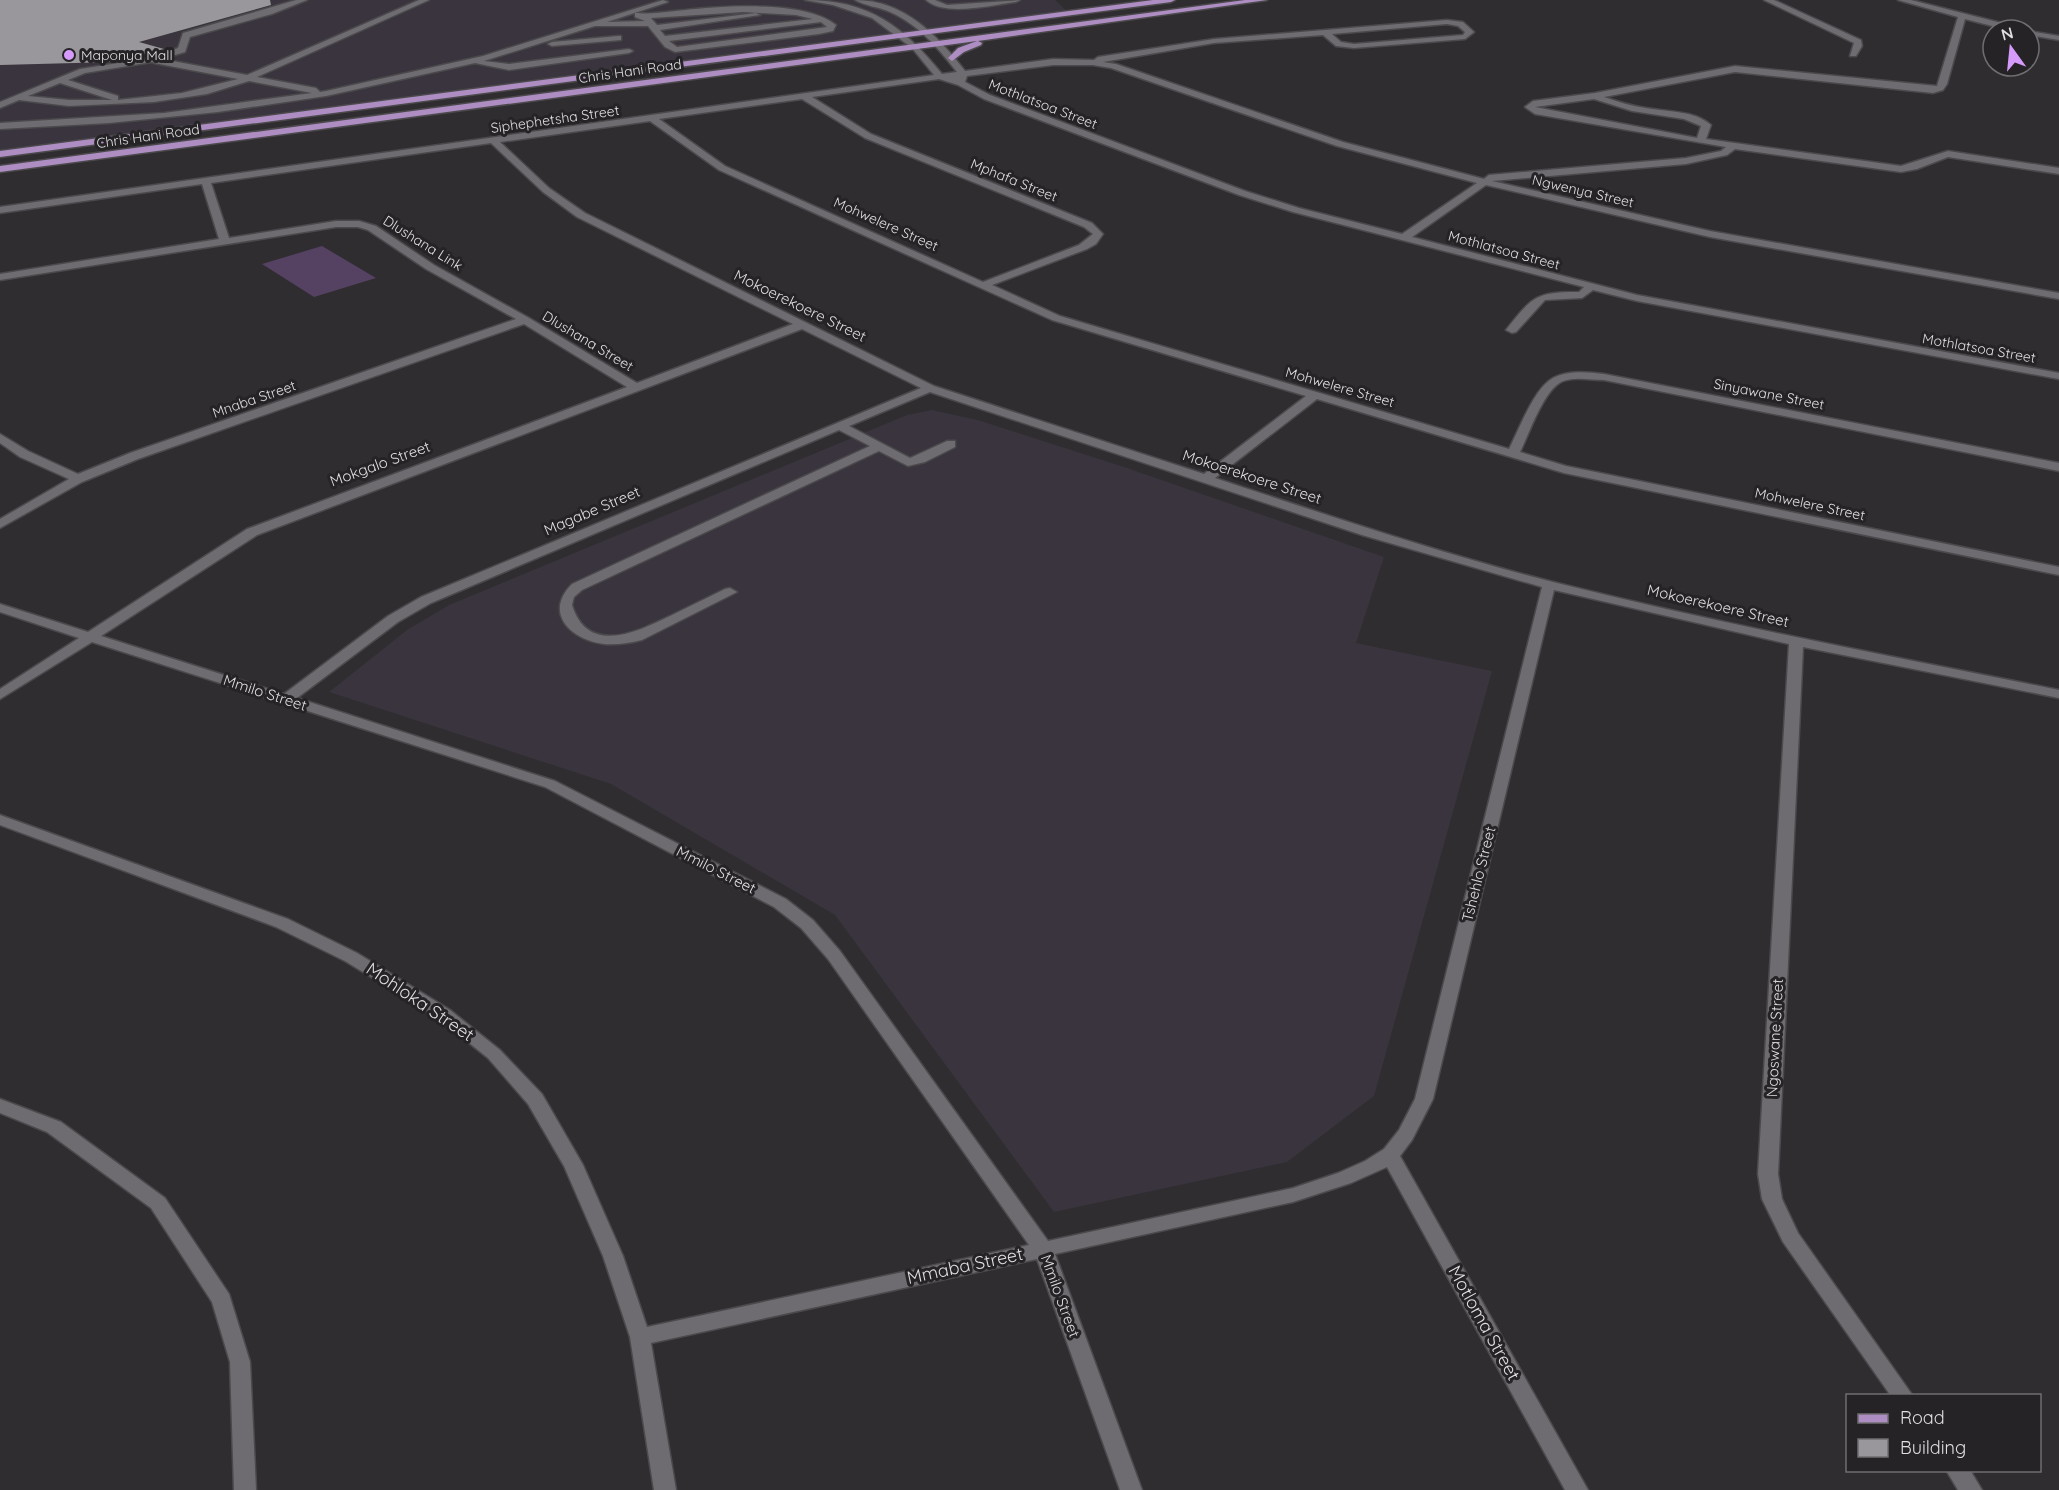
<svg xmlns="http://www.w3.org/2000/svg" width="2059" height="1490" font-family="Quicksand,sans-serif">
	<style>
		.built { fill: #39343d }
		.green { fill: #554161 }
		.building { fill: #9a979c }
		.lines { fill: none; stroke-linecap: round; stroke-linejoin: round }
		.minor-casing { stroke: #4b494c; stroke-width: 3 }
		.major-casing { stroke: #4b494c; stroke-width: 3 }
		.minor { fill: #6e6c70; fill-rule: evenodd }
		.major { fill: #ad8dc2; fill-rule: evenodd }
		.poi-dot { fill: #d69bfa; stroke: #252326; stroke-width: 2 }
		.labels { text-anchor: middle; stroke-width: 6; stroke-linejoin: round; paint-order: stroke }
		.far-poi-label { font-size: 14px; fill: #dfdee0; stroke: #252326; text-anchor: start }
		.far-street-label { font-size: 14px; fill: #dfdee0; stroke: #252326 }
		.street-label { font-size: 15px; fill: #dfdee0; stroke: #252326 }
		.near-street-label { font-size: 18px; fill: #dfdee0; stroke: #252326 }
	</style>
	<rect width="100%" height="100%" fill="#2f2d30"/>
	<path class="built" d="M0,0H1055L1068,12L0,153Z
		M932,410L978,420L1124,467L1384,557L1356,643L1492,671L1374,1096L1287,1162L1054,1212L835,915L611,784L329,692L407,630L449,605L907,415Z"/>
	<path class="green" d="M322,246L376,278L314,297L262,264Z"/>
	<path class="building" d="M0,0H270L271,5L139,42L164,49L113,62L0,65Z"/>
	<g class="lines">
		<g class="minor-casing">
			<path id="minor" d="M296,0H307L272,14L190,37L185,52L162,59L247,75L419,0H429L257,77L316,88L320,92L326,91L483,56L663,0L668,2L607,22L645,21L635,17V13H638C653,15 670,11 685,10C724,6 804,0 836,25L833,31L819,34L675,52L665,47L648,26H595L484,61L509,64L629,49L633,51L629,53L509,70L475,63L326,96L218,112L109,123L0,129V123L164,113L312,93L249,81L207,94L154,102L69,106L19,100L0,108V102L80,69L150,58L178,48L183,33ZM743,12L796,15L813,19L665,36L660,30L760,15L756,13L657,25L651,18ZM821,22L827,27L677,47L669,41ZM152,62L154,63L238,79L182,93L118,100V96L68,80L85,73ZM60,83L112,100H69L28,96Z
				M805,0C869,0 903,26 942,74L957,72C938,48 919,25 890,12C879,7 865,6 855,0C904,0 937,35 965,71L1053,59L1094,60L1098,57L1214,39L1447,20L1463,22L1474,32L1465,39L1354,48L1336,46L1323,35L1214,43L1103,62L1116,64L1343,142L1484,179L1489,175L1686,158L1721,151L1726,147L1535,114L1525,107L1533,101L1595,93L1735,66L1937,86L1958,17L1898,0H1911L2021,28L2022,30H2008L1965,19L1947,84L1943,90L1933,93L1735,72L1604,97C1618,102 1632,106 1646,108C1667,112 1694,110 1711,125L1706,139L1901,166L1948,151L2059,168V174L1948,157L1917,169L1901,172L1735,149L1727,155L1686,164L1492,181L1710,231L2059,293V299L1710,237L1486,185L1412,237L1637,295L2059,373V379L1637,301L1593,290L1582,298L1545,300L1516,332L1512,333L1506,330C1533,296 1536,292 1579,292L1584,287L1293,212L1239,195L984,99L958,85L939,79L812,97L871,134L1092,223L1103,234L1096,244L1087,249L992,285L1060,316L1509,449C1519,430 1534,388 1553,378C1568,370 1588,372 1604,374L2059,463V471L1604,380C1591,380 1573,376 1561,382C1543,392 1529,434 1520,452L1566,466L2059,567V575L1564,473L1317,399L1215,478C1327,515 1439,553 1553,582C1720,624 1890,656 2059,690V698L1803,647L1778,1174L1782,1199L1798,1233L1913,1396H1891L1783,1242L1762,1199L1758,1174L1789,644L1554,590L1433,1099L1412,1140L1400,1156L1588,1490H1565L1387,1167L1351,1183L1293,1202L1055,1254L1142,1490H1120L1037,1259L651,1343L676,1490H654L630,1337L603,1256L564,1166L528,1104L488,1058L438,1018L345,961L276,927L0,825V815L288,919L357,953L450,1010L500,1050L542,1094L583,1165L623,1256L647,1327L1029,1245L828,959L801,928L774,907L545,787L92,642L0,699V689L79,638L0,612V604L88,632L247,529L627,387L524,324L138,459L82,482L0,528V519L69,479L20,457L0,443V434L28,451L78,474L130,453L516,319L426,269L368,230L358,227H336L0,280V274L219,239L202,184L0,213V207L934,75L912,48L872,18L833,5ZM1447,24L1458,26L1465,32L1463,35L1354,44L1341,42L1332,34ZM1053,65H1093L1111,68L1337,146L1477,183L1402,234L1299,208L1245,191L990,95L965,82L967,76ZM802,99L865,138L1084,227L1093,234L1079,245L983,282L725,166L659,119ZM1594,99L1632,111L1684,119L1701,126L1697,138L1535,107ZM650,121L719,170L1052,320L1306,396L1204,474L934,386L585,213L549,188L500,142ZM491,143L543,192L577,217L793,324L637,383L529,318L434,265L376,226L359,221H336L229,238L211,183ZM802,329L921,388L421,597L388,616L284,694L101,636L257,535ZM930,392L1362,535L1542,587L1415,1099L1399,1130L1384,1149L1365,1161L1338,1173L1293,1188L1048,1241L840,951L813,920L786,899L555,781L297,698L398,622L431,603L839,430L870,446L572,584C543,613 571,640 604,644C617,645 630,643 642,640L737,592L730,588L725,589C707,598 688,607 670,616C637,632 588,656 572,605L574,597L582,590L879,451L908,466L925,462L955,447V441H947L910,458L849,426Z
				M926,0H935L947,5L1020,0L1016,2C992,5 944,17 926,0Z
				M1764,0H1774L1861,40L1862,46L1856,56H1850L1854,43Z
				M2029,31L2059,36V40L2029,35Z
				M618,36H621V40L552,46L548,44L552,42Z
				M0,1099L61,1122L165,1198L229,1294L250,1362L256,1490H234L230,1362L212,1302L151,1208L47,1132L0,1113Z
				M1946,1470H1970L1982,1490H1958Z"/>
		</g>
		<g class="major-casing">
			<path id="major" d="M1153,0H1175L1171,2L0,157V151Z
				M1245,0H1267L978,41L982,43L981,45L964,52L952,61L948,58L958,48L977,41L0,172V166Z"/>
		</g>
		<use href="#minor" class="minor"/>
		<use href="#major" class="major"/>
	</g>
	<circle class="poi-dot" cx="69" cy="55" r="6"/>
	<g class="labels">
		<g class="far-poi-label">
			<text x="81" y="60">Maponya Mall</text>
		</g>
		<g class="far-street-label">
			<text transform="translate(630 71) rotate(-8)" y="5">Chris Hani Road</text>
			<text transform="translate(1043 104) rotate(21)" y="5">Mothlatsoa Street</text>
			<text transform="translate(555 119) rotate(-8)" y="5">Siphephetsha Street</text>
			<text transform="translate(148 136) rotate(-8)" y="5">Chris Hani Road</text>
			<text transform="translate(1014 180) rotate(22)" y="5">Mphafa Street</text>
			<text transform="translate(1583 191) rotate(13)" y="5">Ngwenya Street</text>
			<text transform="translate(886 224) rotate(24)" y="5">Mohwelere Street</text>
			<text transform="translate(423 243) rotate(32)" y="5">Dlushana Link</text>
			<text transform="translate(1504 250) rotate(15)" y="5">Mothlatsoa Street</text>
			<text transform="translate(588 341) rotate(31)" y="5">Dlushana Street</text>
			<text transform="translate(1979 348) rotate(10)" y="5">Mothlatsoa Street</text>
			<text transform="translate(1340 387) rotate(16)" y="5">Mohwelere Street</text>
			<text transform="translate(1769 394) rotate(11)" y="5">Sinyawane Street</text>
			<text transform="translate(254 399) rotate(-19)" y="5">Mnaba Street</text>
			<text transform="translate(1810 504) rotate(12)" y="5">Mohwelere Street</text>
		</g>
		<g class="street-label">
			<text transform="translate(800 306) rotate(26)" y="5">Mokoerekoere Street</text>
			<text transform="translate(380 464) rotate(-20)" y="5">Mokgalo Street</text>
			<text transform="translate(1252 477) rotate(18)" y="5">Mokoerekoere Street</text>
			<text transform="translate(592 511) rotate(-23)" y="5">Magabe Street</text>
			<text transform="translate(1718 606) rotate(13)" y="5">Mokoerekoere Street</text>
			<text transform="translate(265 693) rotate(18)" y="5">Mmilo Street</text>
			<text transform="translate(716 870) rotate(27)" y="5">Mmilo Street</text>
			<text transform="translate(1479 874) rotate(-76)" y="5">Tshehlo Street</text>
			<text transform="translate(1775 1038) rotate(-87)" y="5">Ngoswane Street</text>
			<text transform="translate(1060 1296) rotate(70)" y="5">Mmilo Street</text>
		</g>
		<g class="near-street-label">
			<text transform="translate(420 1002) rotate(34)" y="6">Mohloka Street</text>
			<text transform="translate(965 1266) rotate(-12)" y="6">Mmaba Street</text>
			<text transform="translate(1484 1323) rotate(61)" y="6">Motloma Street</text>
		</g>
	</g>
	<rect x="1846" y="1394" width="195" height="78" fill="#252326" stroke="#6f6e70" stroke-width="1.5"/>
	<rect x="1858" y="1414" width="30" height="9" fill="#ad8dc2" stroke="#6f6e70" stroke-width="1.5"/>
	<text x="1900" y="1424" font-size="18" fill="#dfdee0">Road</text>
	<rect x="1858" y="1439" width="30" height="18" fill="#9a979c" stroke="#6f6e70" stroke-width="1.5"/>
	<text x="1900" y="1454" font-size="18" fill="#dfdee0">Building</text>
	<g transform="translate(2011 48) rotate(345)"><circle r="28" fill="#252326" stroke="#6f6e70" stroke-width="1.5"/>
	<path d="M0-4.5L10 22L0 15L-10 22Z" fill="#d69bfa"/>
	<text y="-9" font-size="16" font-weight="bold" text-anchor="middle" fill="#dfdee0">N</text>
	</g>
</svg>
